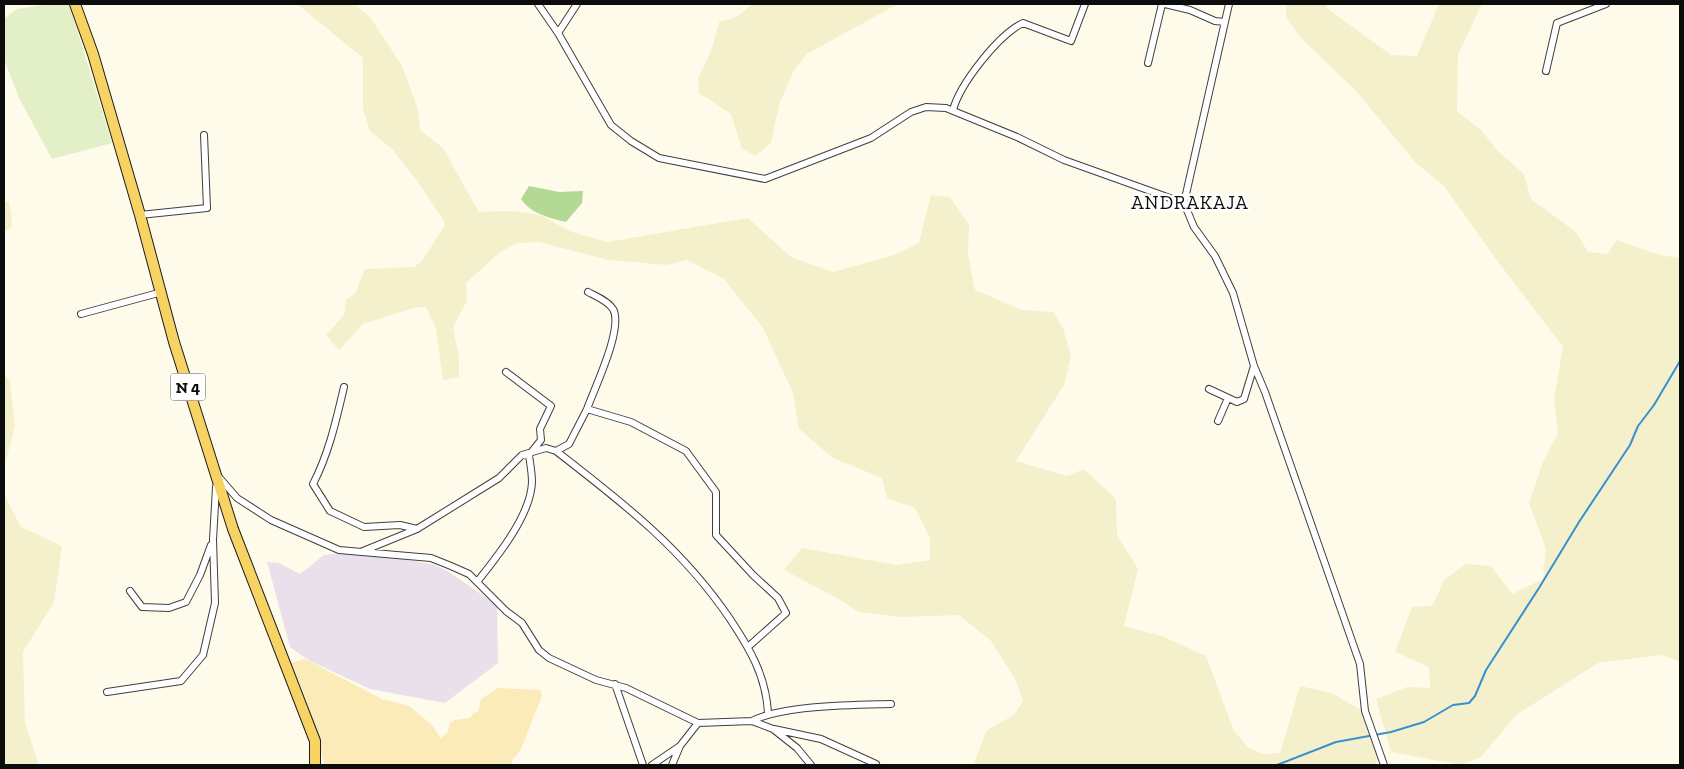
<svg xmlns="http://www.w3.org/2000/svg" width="1684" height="769" font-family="'Zilla Slab',serif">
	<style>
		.industrial { fill: #eae0eb }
		.farmland { fill: #f4f0cc }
		.forest { fill: #b4d995 }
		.sand { fill: #faebb8 }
		.pitch { fill: #e2efc7 }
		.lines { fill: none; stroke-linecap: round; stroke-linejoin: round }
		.stream { stroke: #3891cc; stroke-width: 2 }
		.minor-casing { stroke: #3f3f3f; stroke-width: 8 }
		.primary-casing { stroke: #1d1d1d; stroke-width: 12 }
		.minor { stroke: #fff; stroke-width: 6 }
		.primary { stroke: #f7d363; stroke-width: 10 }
		.labels { text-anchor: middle; stroke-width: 5; stroke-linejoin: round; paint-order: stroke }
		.shield { fill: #fff; stroke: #555; stroke-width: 1 }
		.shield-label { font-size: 16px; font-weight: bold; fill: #0c0c0c }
		.neighbourhood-label { font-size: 19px; letter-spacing: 1px; fill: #0c0c0c; stroke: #fff }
	</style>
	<rect width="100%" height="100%" fill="#fffbeb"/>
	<path class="industrial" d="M345,553L409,560L435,565L449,572L497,605L498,663L445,703L370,689L310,661L290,647L267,562L279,563L300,574L324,555Z"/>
	<path class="farmland" d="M297,4H354L370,17L402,66L418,109L420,130L443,148L479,212L513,211L540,215L572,232L607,242L748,218L791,257L833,272L894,255L919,243L931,195L950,197L969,225L968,255L975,290L1022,310L1053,312L1063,328L1071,356L1064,385L1016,461L1067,476L1084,469L1116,499L1117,535L1138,569L1124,626L1162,636L1206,656L1234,731L1249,748L1264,754L1280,753L1300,686L1332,693L1361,710L1378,758L1375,765H973L987,730L1014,715L1023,701L1015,679L991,641L959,615L903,617L858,612L844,602L784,570L802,548L897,565L930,560V539L915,508L887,498L882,478L833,458L799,429L793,393L763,328L724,279L687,260L667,265L608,260L539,242L518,243L500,252L466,283L467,301L453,327L459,359V377L443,380L436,329L426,307H417L363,324L339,350L326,335L344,315L346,300L355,293L365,269L414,267L422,261L445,225L442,218L418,182L392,149L370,131L363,109V58Z
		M752,4H898L807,54L793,72L779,105L771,143L756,156L742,149L731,114L699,93L698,78L711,51L719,22L737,17Z
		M1286,4H1327V8L1391,55L1417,56L1439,4H1482L1458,54L1457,111L1481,130L1498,151L1524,174L1531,199L1576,232L1588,252L1607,254L1617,240L1659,255L1680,258V662L1662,655L1598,663L1516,715L1481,757L1461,765L1391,752L1376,699L1407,687L1430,688L1429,667L1395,652L1412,607L1432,606L1445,579L1466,564L1491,566L1512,594L1543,579L1546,549L1529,503L1543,462L1558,433L1554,398L1563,347L1495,258L1444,186L1417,164L1356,91L1300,37L1286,17Z
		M9,201L12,217L11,228L4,232V203Z
		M4,374L10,381L15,426L4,468Z
		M4,494L21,527L62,546L54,602L23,652L25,723L39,765H4Z"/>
	<path class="forest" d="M529,186L559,192L583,191L582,203L566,222C549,218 530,213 521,199Z"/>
	<path class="sand" d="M305,659L382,699L409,706L432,725L441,739L448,731L450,723L455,720L470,718L474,713L478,712L481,699L498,688L541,690L542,696L521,749L513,759L511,765H324C317,730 307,695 290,663Z"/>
	<path class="pitch" d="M51,4H69L112,143L52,159L19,98L4,59V19L17,9Z"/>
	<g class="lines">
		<path class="stream" d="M1277,765L1336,742L1391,732L1424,722L1453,705L1469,703L1475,696L1486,670L1539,588L1579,522L1630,445L1638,426L1654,405L1680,361"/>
		<g class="minor-casing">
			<path id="minor" d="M538,4L558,33L611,125L631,141L659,158L765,179L871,138L911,112L926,107L946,108L1017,137L1064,160L1184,203L1194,227L1215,256L1233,293L1254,366L1265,392L1360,664L1365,711L1384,765
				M1165,4L1190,10L1215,21L1225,22
				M558,33L577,4
				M1148,63L1162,4
				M1546,71L1557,23L1606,4
				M953,110C960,84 998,35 1023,23L1071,41L1085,4
				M1184,203L1229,4
				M140,215L207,208L204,135
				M81,314L162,292
				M344,387C336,421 329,453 313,484L330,511L364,527L400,525L417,529
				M1209,389L1237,402L1244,399L1254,366
				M587,409C594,389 624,328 613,309C608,301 596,296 588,292
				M1218,421L1228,398
				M218,476L237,498L271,520L339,550L431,558L451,566L469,574L506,611L522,623L539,650L549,658L596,680L626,688L698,723L752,721L773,729L797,748L811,765
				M363,551L417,529L499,478L522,455L546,448L556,451
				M477,582C497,557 531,515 532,482C532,473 530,463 529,455L541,440L540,429L551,406L506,372
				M130,591L142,607L169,608L186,602L200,575L211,545
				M749,646L786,613L778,598L753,575L716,535V492L686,451L631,422L587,409L569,444L556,451C623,503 682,548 730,619C750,649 766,676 768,713
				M615,684L643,765
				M107,692L181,681L203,655L215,603L213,540L216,487
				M752,721C783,705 854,705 891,704
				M774,729L821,739L876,764
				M652,765L680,746
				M672,765L680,746L698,723"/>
		</g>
		<g class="primary-casing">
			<path id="primary" d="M75,4L93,54L140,215L174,342L233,529L315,741V765"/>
		</g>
		<use href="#minor" class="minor"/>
		<use href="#primary" class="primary"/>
	</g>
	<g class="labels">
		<rect class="shield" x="170.5" y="373.5" width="35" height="27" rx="4"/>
		<g class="shield-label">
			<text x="188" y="393">N 4</text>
		</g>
		<g class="neighbourhood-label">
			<text x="1190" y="209">ANDRAKAJA</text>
		</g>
	</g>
	<rect width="1684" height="769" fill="none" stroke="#0c0c0c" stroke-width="10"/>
</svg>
